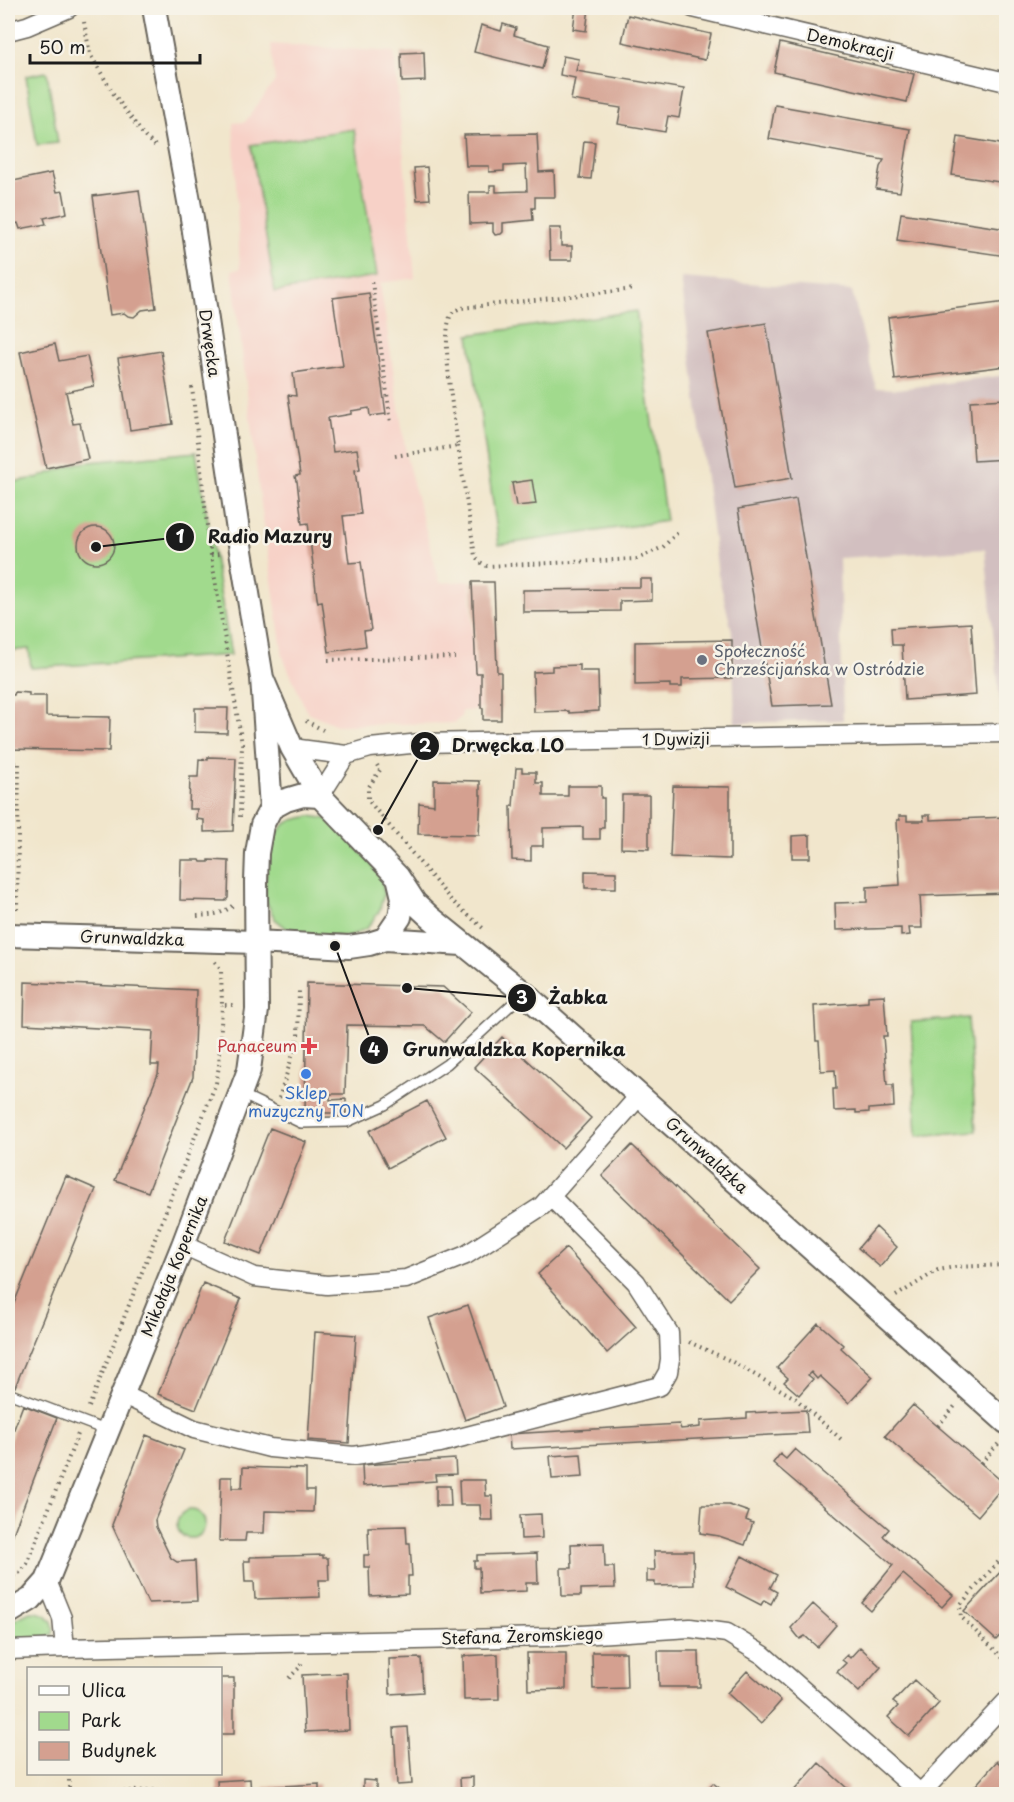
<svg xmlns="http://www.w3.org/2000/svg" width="1014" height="1802" font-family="'Playpen Sans',sans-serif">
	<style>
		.built { fill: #f7d1c7 }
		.industrial { fill: #d2bfc0 }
		.green { fill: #a1da8d; stroke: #5e7b54; stroke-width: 1.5 }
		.building { fill: #d4a090 }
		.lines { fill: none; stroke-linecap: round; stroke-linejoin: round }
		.service-casing { stroke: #67635a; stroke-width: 12 }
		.minor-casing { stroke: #67635a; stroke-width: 21 }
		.tertiary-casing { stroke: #67635a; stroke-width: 26 }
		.path { stroke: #67635a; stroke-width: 4; stroke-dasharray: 1.5 4.5; stroke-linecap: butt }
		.service { stroke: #fff; stroke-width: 9 }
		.minor { stroke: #fff; stroke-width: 18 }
		.tertiary { stroke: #fff; stroke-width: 22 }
		.worship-dot { fill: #6b7280; stroke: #f7f3e8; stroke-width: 2 }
		.health-dot { fill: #e0444e; stroke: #f7f3e8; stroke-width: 2 }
		.shop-dot { fill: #3f7fe0; stroke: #f7f3e8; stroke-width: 2 }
		.labels { text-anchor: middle; stroke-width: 5; stroke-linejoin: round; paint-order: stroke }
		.street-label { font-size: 16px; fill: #1c1c1c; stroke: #f7f3e8 }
		.worship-label { font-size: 16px; fill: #5b616d; stroke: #f7f3e8; text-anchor: start }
		.health-label { font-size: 16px; fill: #be3a42; stroke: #f7f3e8; text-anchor: end }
		.shop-label { font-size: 16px; fill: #366cbe; stroke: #f7f3e8 }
		.leader { fill: none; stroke: #1c1c1c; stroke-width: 2 }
		.callout-dot { fill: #1c1c1c; stroke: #f7f3e8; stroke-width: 2 }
		.mark-label { font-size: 18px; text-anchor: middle; font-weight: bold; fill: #fff }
		.callout-label { font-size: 18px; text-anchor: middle; font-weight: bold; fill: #1c1c1c; stroke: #f7f3e8; stroke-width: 5; stroke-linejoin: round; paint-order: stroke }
	</style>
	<rect width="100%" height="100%" fill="#f7f3e8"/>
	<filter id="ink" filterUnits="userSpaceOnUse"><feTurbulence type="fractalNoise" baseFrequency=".0167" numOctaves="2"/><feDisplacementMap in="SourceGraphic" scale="12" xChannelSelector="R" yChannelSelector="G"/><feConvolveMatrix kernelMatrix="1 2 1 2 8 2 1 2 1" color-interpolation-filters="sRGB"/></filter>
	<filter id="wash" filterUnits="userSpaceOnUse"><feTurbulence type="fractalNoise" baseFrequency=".008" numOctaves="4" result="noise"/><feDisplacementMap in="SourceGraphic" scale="24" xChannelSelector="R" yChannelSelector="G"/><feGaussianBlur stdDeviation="1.35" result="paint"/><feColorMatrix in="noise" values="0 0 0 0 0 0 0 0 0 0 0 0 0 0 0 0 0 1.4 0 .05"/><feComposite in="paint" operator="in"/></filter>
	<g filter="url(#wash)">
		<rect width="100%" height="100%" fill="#f1e6cc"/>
		<path class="built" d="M271,44L394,52L415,278L380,283L407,460L440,583L470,581L475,675L479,676L480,710L462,711L461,717L454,723L337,725L307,712L283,657L259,490L232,270L240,269L233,123L245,122L275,81Z"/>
		<path class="industrial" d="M681,278L852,291L876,388L898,389L1006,375V712L1001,713L985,549L839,558L843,720L735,723L732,631L718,574Z"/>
		<path class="green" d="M47,72L58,143L37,145L26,76Z
			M354,129L377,276L275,292L251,145Z
			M636,311L666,521L499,545L469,335Z
			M196,452L231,655L31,668L29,649L8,651V483L36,478L78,463Z
			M311,816L332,820L381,875L384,894L379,912L367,928L349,937L294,934L275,919L265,899L267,850L272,838L285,824L293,820Z
			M968,1018L976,1131L917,1136L911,1022Z
			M177 1524a14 14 0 1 1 28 0a14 14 0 1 1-28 0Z
			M30,1612C44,1612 56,1617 53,1634L45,1639L8,1640V1623Z"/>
		<g id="blocks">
			<path class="building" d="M576,8H589L586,31L573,29Z
				M628,15L711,34L705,60L622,42Z
				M503,24L516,28L514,35L548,45L542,69L474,52L481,25L501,31Z
				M780,43L914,74L907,102L774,72Z
				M424,52L425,81L402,82L401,53Z
				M563,56L579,59L576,71L684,89L679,118L668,116L665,132L618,124L621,108L571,100L575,78L560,75Z
				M775,105L910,129L900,192L876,189L880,167L884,160L769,139Z
				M537,134L539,172L554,171L555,197H535V208H532L533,220L503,223V232L501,234L495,235L493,232V223L470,224L469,192H490V185H496V192L527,191L526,165L504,166V171L489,172V166H466L464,135Z
				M958,137L1006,145V183L952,175Z
				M584,141L595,142L591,179L580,178Z
				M427,167L430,199L417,200L414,168Z
				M52,173L57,192L63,191L67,213L44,218L46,224L20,229L18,223L8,225V182Z
				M139,190L156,308L142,310L134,317L128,316L124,313L110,315L93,196Z
				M901,213L1006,229V256L897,240Z
				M549,228H561V246H572V260H550Z
				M369,293L386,414L370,416L369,408L351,411V414L328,418L333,452L357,449L360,469L355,470L361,514L343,516L349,563L361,562L371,630L364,631L366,646L329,652L322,601L318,602L317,598L308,523L302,524L297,481H296L295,476L300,475L288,395L296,396L293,373L343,366L333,298Z
				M1006,302V366L895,380L888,317Z
				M766,323L792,478L735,488L708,333Z
				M55,344L59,361L87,356L94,386L66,392L73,424L80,423L88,459L46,468L20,352Z
				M161,351L173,424L130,430L118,358Z
				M1006,399V459L974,461L970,401Z
				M532,480L536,504L516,506L512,483Z
				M796,499L831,704L772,706L738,509Z
				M78 545a18 18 0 1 1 36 0a18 18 0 1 1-36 0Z
				M640,579H652V600L620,601V611L523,612V590L618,589V587H640Z
				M472,582H494L497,672H501V720H483V708H481V673H476Z
				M971,623L976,695L905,700L902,645H892L891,628Z
				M732,640V678L682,679V687H670V684L635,685V642Z
				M580,665V671H598L599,711L569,713V711L534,712L533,672L552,671V666Z
				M15,692L29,693V696H46V716L110,717L109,751L8,749V695H14Z
				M195,708H228L227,733L195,732Z
				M208,757L236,758L233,831L204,832V820L196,819L197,809H189L190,777H198L199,759L208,760Z
				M516,768H522V772H536V783H543V796H568V786H601V798H604V828H600V839H583V827L543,828V846H531V861L512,860L511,806H513Z
				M434,780L480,781V795H481L479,835L418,834L419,803L434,805Z
				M673,786L730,787V859L670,857Z
				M622,795H649V849L621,848Z
				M923,815H930V820L1006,817V893L920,896L922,928H909L910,935L901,936V928L836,930L835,903L867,902V887L900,885L897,820H900L899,816H907V821H924Z
				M810,835V858H792V836Z
				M181,860H200L201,862H209V860L229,861L228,898L225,901L180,900Z
				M585,871L616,872V888H585Z
				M25,982L196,990L193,1077L148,1192L115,1180L158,1074L159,1065H151L153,1031L24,1024Z
				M307,983L443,987L471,1012L444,1042L425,1026L347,1025L345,1094H330V1100L346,1099V1113H305Z
				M884,995L887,1036H883L887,1085H893L894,1107L869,1109V1112L856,1113V1110L834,1111L833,1089H836L835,1070L821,1071L819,1041H816L814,1006L868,1002V996Z
				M502,1037L591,1118L563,1148L474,1067Z
				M427,1101L446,1137L388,1168L369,1131Z
				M270,1128L306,1142L261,1255L225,1241Z
				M632,1145L760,1269L729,1300L602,1176Z
				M66,1176L96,1189L15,1387L8,1384V1318Z
				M876,1227L897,1247L880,1267L858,1248Z
				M566,1248L636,1327L607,1353L538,1274Z
				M203,1283L241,1299L196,1409L158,1394Z
				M468,1305L503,1407L465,1420L429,1318Z
				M818,1323L843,1345L841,1348L873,1377L849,1403L820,1376L817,1379L811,1372L808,1375L813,1379L799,1395L784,1382L788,1378L777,1368Z
				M315,1332L356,1335L349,1443L308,1440Z
				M23,1405L57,1418L8,1547V1445Z
				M913,1405L1005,1484L978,1516L885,1436Z
				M806,1410L808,1433L510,1449L509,1434L679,1424L681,1429L700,1427V1421L747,1418V1413Z
				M146,1435L184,1450L155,1520L156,1527L171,1558L177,1562L195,1561L197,1601L148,1603L112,1525Z
				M795,1449L889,1529L883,1536L953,1595L942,1607L903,1574L871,1611L862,1603L893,1565L773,1463L780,1454L786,1459Z
				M581,1454L583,1477L552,1479L550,1456Z
				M455,1459L456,1474L435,1475L436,1481L363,1486L362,1465Z
				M243,1467L306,1469V1490H314L313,1512L265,1511L264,1533H246L245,1541H219L221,1477H232V1488H242Z
				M459,1480H485L486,1496H492L493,1520H481L480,1505H460Z
				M436,1486H450L451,1506H436Z
				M702,1505H729L749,1512L746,1520L753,1523L745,1545L719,1536L700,1533Z
				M541,1514L542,1538L521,1539L520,1515Z
				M406,1526L407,1543H410L412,1576H408V1594L370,1596L369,1567H364V1555H369L368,1527Z
				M604,1543L605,1567H614L615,1588L581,1589V1596H562L561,1568H572L571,1544Z
				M654,1551H693L694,1585L655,1586V1582H647V1570H655Z
				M537,1553L538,1583H526V1591L480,1593L479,1568H474V1561H477V1555Z
				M323,1555V1558H328L329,1580H319L320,1597L255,1599L254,1582H245L244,1561H250V1557Z
				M742,1556L777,1575L770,1588L777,1592L771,1604L764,1600L761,1605L726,1587Z
				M1006,1566V1629L996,1640L964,1611Z
				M813,1604L836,1625L817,1647L805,1636L800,1639L791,1628Z
				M860,1647L881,1667L859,1692L837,1672L846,1663L842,1660L847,1655L850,1658Z
				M658,1651H699L700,1687H659Z
				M592,1652H626L627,1688L593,1689Z
				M527,1653H566V1689L528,1690Z
				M498,1654L499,1699L464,1700L463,1656Z
				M421,1658L423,1692L390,1694L389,1659Z
				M747,1671L781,1701L761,1724L727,1693Z
				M347,1673L349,1730L305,1732L302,1675Z
				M220,1678H234V1734H220Z
				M914,1680L939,1703L909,1736L888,1717L898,1706L893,1702Z
				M408,1727L412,1784L397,1785L394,1728Z
				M997,1761L1006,1770V1784L1004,1787L1006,1789V1794H968Z
				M819,1763L848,1789L844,1794H791Z
				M473,1777V1794H461L460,1778Z
				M250,1779L251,1794H218L217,1781Z
				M363,1780L376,1781V1794H363Z
				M713,1783L726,1793L729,1789L735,1794H703Z
				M319,1784V1794H265L264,1787Z"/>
		</g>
	</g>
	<g filter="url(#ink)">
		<use href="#blocks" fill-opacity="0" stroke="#67635a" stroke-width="1.5"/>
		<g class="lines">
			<g class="service-casing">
				<path id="service" d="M241,1094L301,1123L347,1122L385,1105L447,1064L524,993
					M8,1393L108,1431"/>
			</g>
			<g class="minor-casing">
				<path id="minor" d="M693,8L1006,82
					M8,31L27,26L69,8
					M292,748L346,755
					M320,796L346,755L370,748L421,743L1006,733
					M183,1245L254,1277L327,1285L406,1279L466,1255L542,1206L640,1095
					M122,1394L194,1429L270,1448L354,1456L440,1443L660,1386L668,1372L670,1359L669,1333L636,1282L551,1197
					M65,1648L549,1637L690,1628L727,1633L763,1655L921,1794
					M8,1650L65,1648L62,1618L47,1581
					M920,1794L1006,1702"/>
			</g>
			<g class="tertiary-casing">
				<path id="tertiary" d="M154,8L192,218L241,551L262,678L271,808
					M262,678L292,748L320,796L398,877L415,903L430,917L524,993L1006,1422
					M8,935L256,942L349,947L369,944L385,939L400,917L403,898L399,881
					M385,939L462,944
					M8,1613L31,1599L47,1581L183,1245L249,1070L257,1010L256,882L257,853L262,825L271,808L286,800L303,795L320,796"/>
			</g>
			<path class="path" d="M84,22L90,54L113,93L145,137L158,148
				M372,282L391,423
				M192,387L209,543L242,744L240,817
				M458,446L475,556L480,562L487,566L637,559L663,547L677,533
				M395,456L458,446C455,423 438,327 453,312C455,310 459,309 461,308L635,289
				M211,555L221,554
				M328,660L455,657
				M306,721L323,730
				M8,763H19L17,909
				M377,765L380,770L368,788V800L450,899L485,930
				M197,916C211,915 223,915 234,904
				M215,962L221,970L222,1005H236
				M279,1098L298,1038L299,989
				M896,1296L938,1270L955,1267L1006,1265
				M689,1342L731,1361L795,1398L843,1441
				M89,1407L216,1083L219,1066L222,1005
				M938,1426L955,1406
				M981,1463L1000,1442
				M1006,1553L960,1605L961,1617L1006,1661
				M8,1578L19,1573L27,1564L78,1434
				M289,1678L301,1666V1663
				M69,1774V1794
				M69,1793L163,1790L171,1791L173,1794"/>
			<use href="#service" class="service"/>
			<use href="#minor" class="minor"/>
			<use href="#tertiary" class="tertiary"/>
		</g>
	</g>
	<circle class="worship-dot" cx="702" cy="660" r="6"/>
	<path class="health-dot" d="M306 1037h6v6h6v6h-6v6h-6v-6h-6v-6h6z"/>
	<circle class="shop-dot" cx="306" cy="1074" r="6"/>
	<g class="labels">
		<g class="street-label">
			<text transform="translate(850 44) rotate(13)" y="6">Demokracji</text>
			<text transform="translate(210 343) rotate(82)" y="6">Drwęcka</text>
			<text transform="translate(676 739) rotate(-1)" y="6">1 Dywizji</text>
			<text transform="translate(132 938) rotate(2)" y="6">Grunwaldzka</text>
			<text transform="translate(707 1155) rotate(42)" y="6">Grunwaldzka</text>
			<text transform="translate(174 1266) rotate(-68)" y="6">Mikołaja Kopernika</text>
			<text transform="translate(522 1636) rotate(-2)" y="6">Stefana Żeromskiego</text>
		</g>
		<g class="worship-label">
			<text x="714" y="657">Społeczność<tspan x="714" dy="18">Chrześcijańska w Ostródzie</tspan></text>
		</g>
		<g class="health-label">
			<text x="297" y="1052">Panaceum</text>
		</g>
		<g class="shop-label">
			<text x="306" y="1099">Sklep<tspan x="306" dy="18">muzyczny TON</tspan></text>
		</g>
	</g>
	<path class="leader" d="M96 547L180 537M378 830L425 746M407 988L522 998M335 946L374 1050"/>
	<g class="callout-dot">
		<circle cx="96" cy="547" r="6"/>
		<circle cx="378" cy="830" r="6"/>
		<circle cx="407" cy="988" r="6"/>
		<circle cx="335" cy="946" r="6"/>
		<circle cx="180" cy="537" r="15"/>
		<circle cx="425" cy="746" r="15"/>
		<circle cx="522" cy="998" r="15"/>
		<circle cx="374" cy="1050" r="15"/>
	</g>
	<g class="mark-label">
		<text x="180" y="543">1</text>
		<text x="425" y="752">2</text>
		<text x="522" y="1004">3</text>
		<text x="374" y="1056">4</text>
	</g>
	<g class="callout-label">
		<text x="270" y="543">Radio Mazury</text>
		<text x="508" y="752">Drwęcka LO</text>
		<text x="578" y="1004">Żabka</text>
		<text x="514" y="1056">Grunwaldzka Kopernika</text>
	</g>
	<rect width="1014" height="1802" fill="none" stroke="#f7f3e8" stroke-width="30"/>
	<rect x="27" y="1667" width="195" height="108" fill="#f7f3e8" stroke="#9f9d96" stroke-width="1.5"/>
	<rect x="39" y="1686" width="30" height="9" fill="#ffffff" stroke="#9f9d96" stroke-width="1.5"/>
	<text x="81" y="1697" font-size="18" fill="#1c1c1c">Ulica</text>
	<rect x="39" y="1712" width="30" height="18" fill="#a1da8d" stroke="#9f9d96" stroke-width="1.5"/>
	<text x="81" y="1727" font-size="18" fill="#1c1c1c">Park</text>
	<rect x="39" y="1742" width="30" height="18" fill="#d4a090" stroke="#9f9d96" stroke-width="1.5"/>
	<text x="81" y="1757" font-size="18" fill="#1c1c1c">Budynek</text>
	<path d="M30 54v9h170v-9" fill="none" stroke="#1c1c1c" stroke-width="3"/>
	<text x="39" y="54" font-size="18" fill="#1c1c1c" stroke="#f7f3e8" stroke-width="4.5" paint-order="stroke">50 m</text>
</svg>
